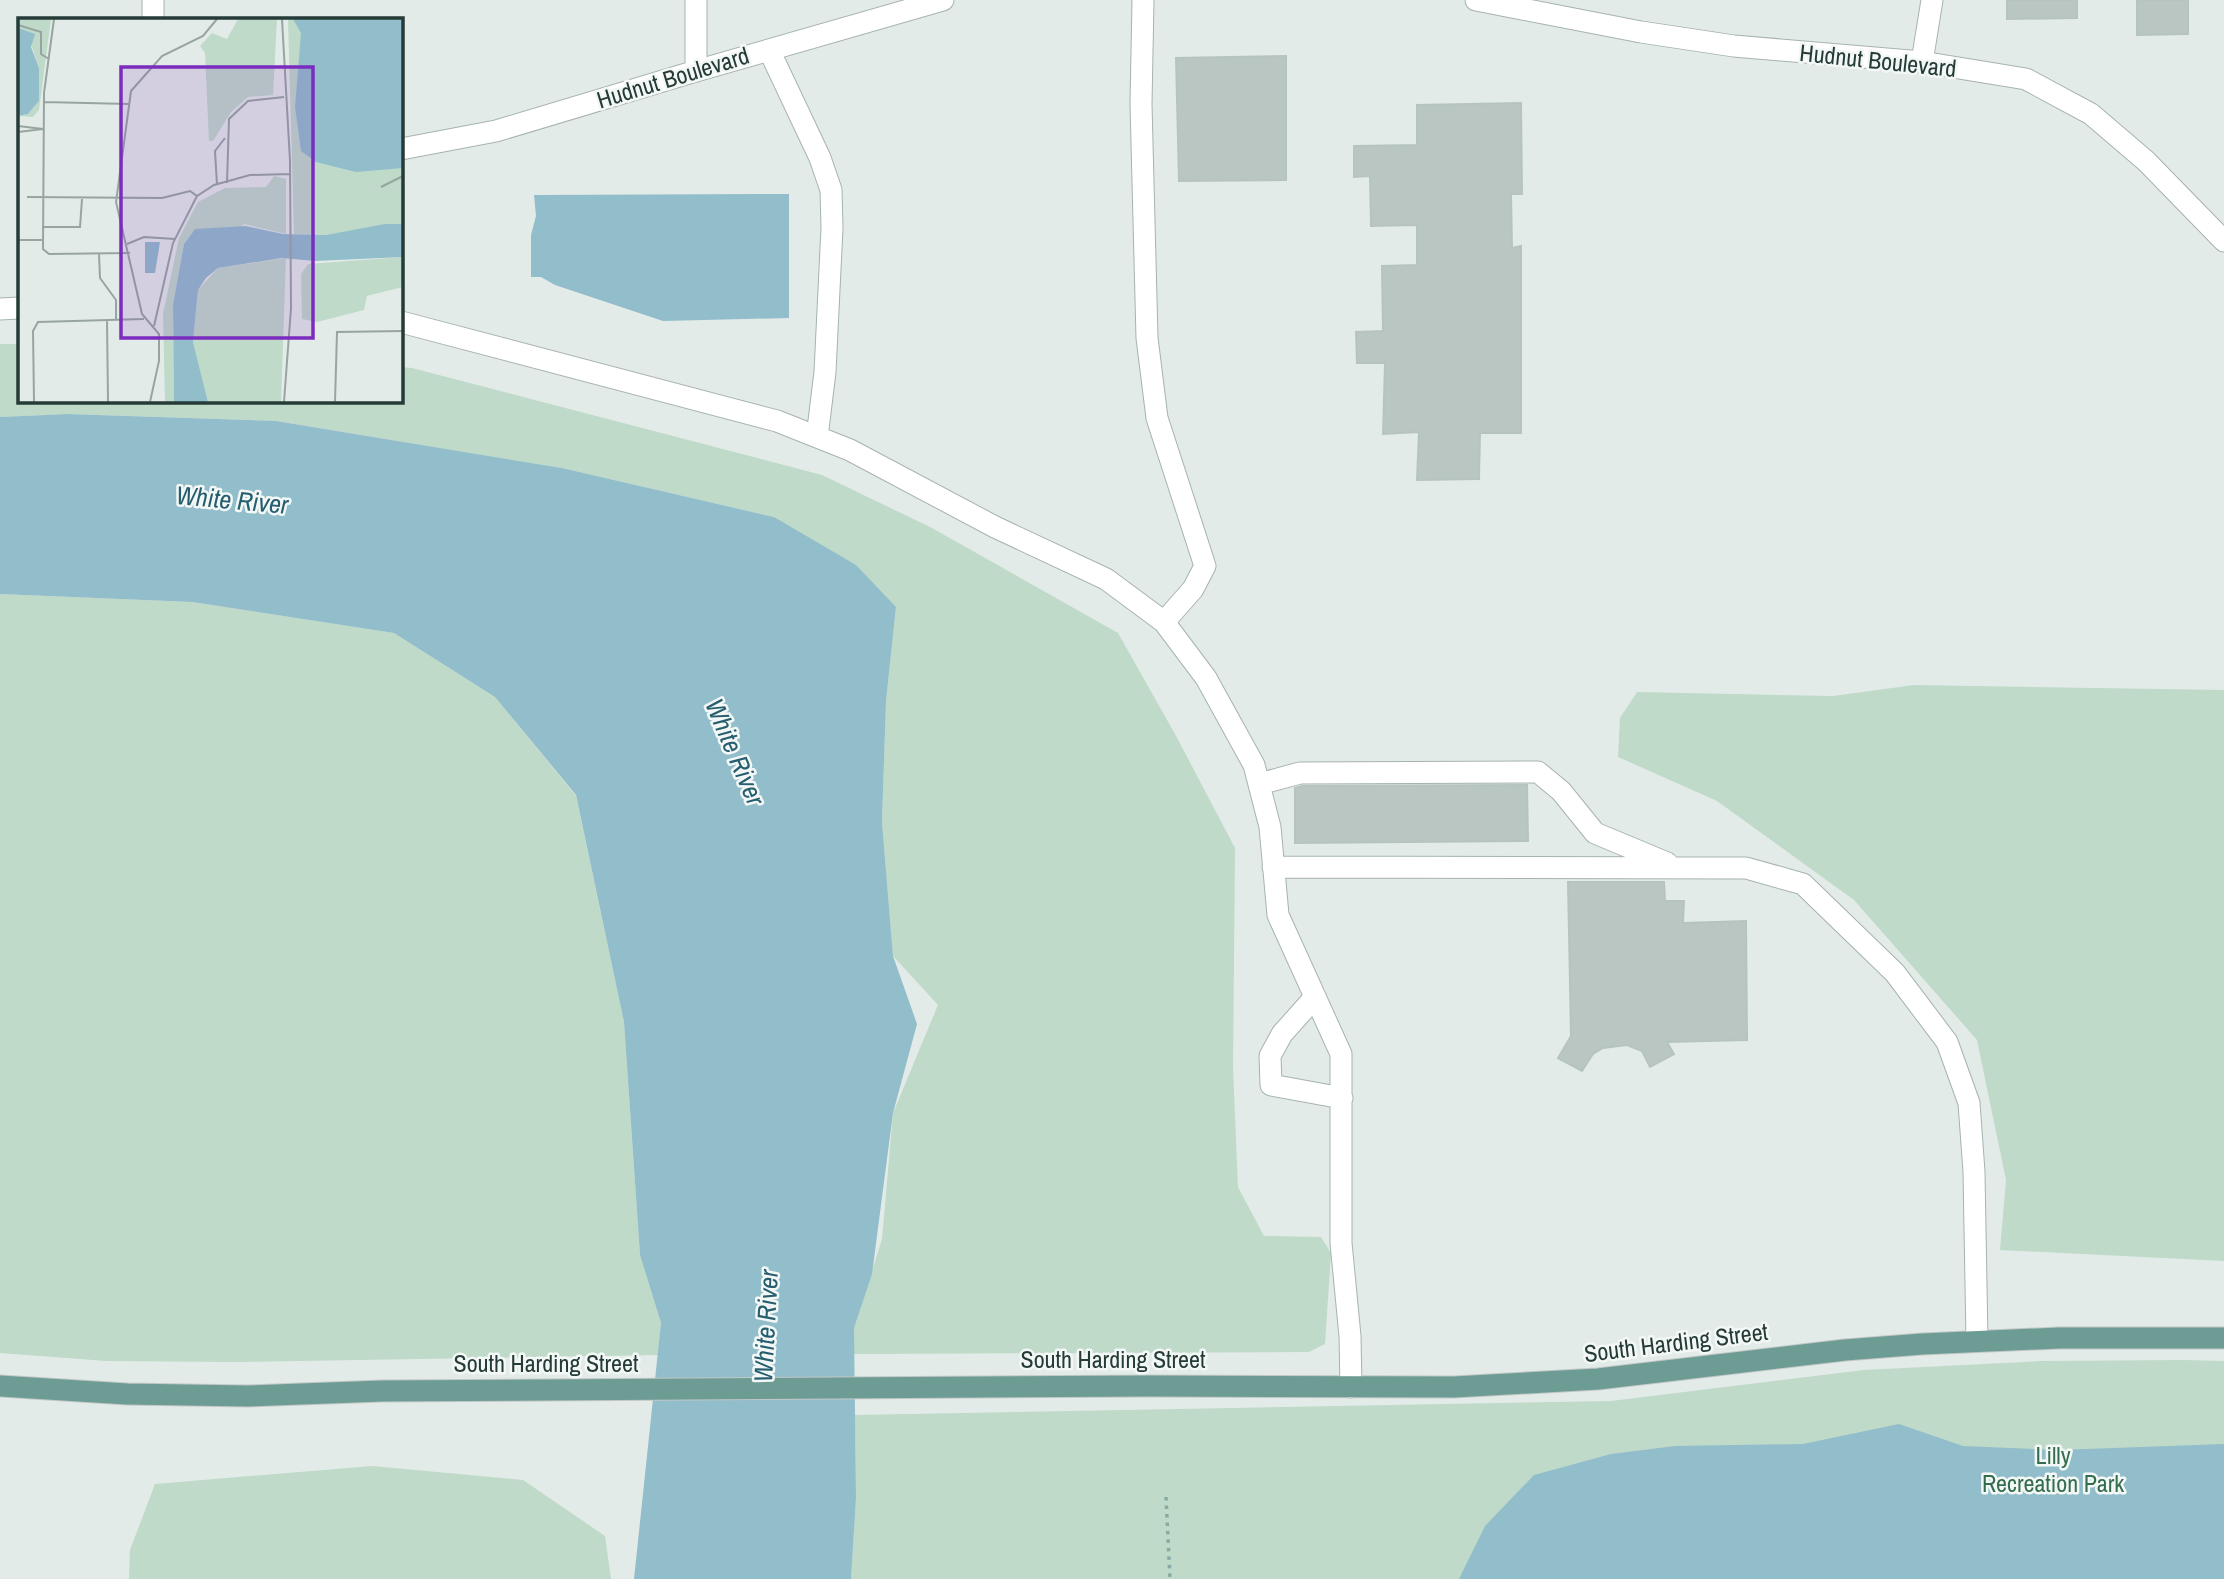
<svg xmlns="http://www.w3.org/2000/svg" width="2224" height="1579" font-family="'Archivo Narrow',sans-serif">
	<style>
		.green { fill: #bfdac8 }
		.water { fill: #92bdca }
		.building { fill: #b9c6c2; stroke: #b6c4c0; stroke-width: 2 }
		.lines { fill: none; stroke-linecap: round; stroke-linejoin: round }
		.minor-casing { stroke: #a6b3af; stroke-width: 23 }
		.major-casing { stroke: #c2c8c7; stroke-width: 23 }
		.path { stroke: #87aba3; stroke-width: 3.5; stroke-dasharray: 3.5 5; stroke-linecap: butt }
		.minor { stroke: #fff; stroke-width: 21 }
		.major { stroke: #6d9c94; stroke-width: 21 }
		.labels { text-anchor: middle; stroke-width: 5; stroke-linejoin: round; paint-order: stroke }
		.street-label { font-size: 24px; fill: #253b37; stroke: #f3f8f6 }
		.park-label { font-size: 24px; fill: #346d4e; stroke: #f3f8f6 }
		.water-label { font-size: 26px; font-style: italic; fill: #265e70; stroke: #f3f8f6 }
		.inset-road { fill: none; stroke: #97a5a1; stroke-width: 2 }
		.view { fill: #7b2cbf; fill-opacity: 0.15; stroke: #7b2cbf; stroke-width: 3.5 }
		.inset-edge { fill: none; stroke: #253b37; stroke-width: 3.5 }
	</style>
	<rect width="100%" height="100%" fill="#e3ebe8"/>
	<path class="green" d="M0,344H19V401H401V367L412,368L822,475L932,528L1118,633L1175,734L1235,848L1233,1069L1238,1187L1264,1236L1321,1237L1331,1253L1325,1344L1309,1352L854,1354V1328L882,1239L893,1113L938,1005L893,956L882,822L886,701L896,607L774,517L562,468L276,421L67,414L0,417Z
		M0,594L192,602L394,633L495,697L576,796L624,1022L640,1255L661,1323L658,1355L237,1362L106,1361L0,1353Z
		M1914,685L2224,690V1261L2000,1250L2006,1180L1977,1040L1854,900L1717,801L1618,757L1620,718L1637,692L1833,696Z
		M2184,1360L2224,1361V1579H851L856,1498L855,1415L1611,1401L1864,1370L2042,1361Z
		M372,1466L523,1480L605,1536L611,1579H129L130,1550L155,1484Z"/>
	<path class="water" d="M789,194V318L663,321L555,285L541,277H531V235L536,216L534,195Z
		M67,414L276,421L562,468L774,517L856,565L896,607L886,701L882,822L893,956L917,1024L893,1113L872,1274L854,1328L856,1498L851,1579H634L661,1323L640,1255L624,1022L576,795L495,697L394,633L192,602L0,594V417Z
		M1899,1424L1963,1446L2058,1450L2224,1444V1579H1459L1485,1526L1534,1475L1611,1454L1675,1446L1803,1444Z"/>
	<path class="building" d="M2007,0H2077V18L2007,19Z
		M2137,0H2188V34L2137,35Z
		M1286,56V180L1179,181L1176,58Z
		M1521,103L1522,194H1511L1512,248L1521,246V433H1480L1479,479L1417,480L1419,432L1383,434L1385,363H1357L1356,332L1383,331L1382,266L1417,265V225L1371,226L1370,176L1354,177V146L1417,145V105Z
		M1527,785L1528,841L1295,843V788L1302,786Z
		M1568,882H1664L1665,901H1684L1683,923L1746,921L1747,1040L1667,1042L1674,1054L1650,1067L1642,1051L1627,1045L1603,1048L1593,1054L1582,1071L1558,1058L1571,1036Z"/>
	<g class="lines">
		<g class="minor-casing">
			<path id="minor" d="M153,0V19
				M696,0V71
				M1143,0L1141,104L1147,338L1157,418L1205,566L1193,589L1164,622L1206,678L1254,765L1270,827L1278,915L1341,1054V1243L1350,1336L1351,1387
				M1476,0L1641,32L1734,46L1922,62L2026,79L2091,114L2146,161L2224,241
				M769,50L820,158L831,190L832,228L825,372L817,437
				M1922,62L1932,0
				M401,149L496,131L696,71L943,0
				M0,309L19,308
				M401,322L777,421L850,450L995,527L1106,579L1164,622
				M1259,784L1300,773L1538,772L1561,791L1595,833L1667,863
				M1273,867L1746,868L1803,884L1895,973L1947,1042L1969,1103L1974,1172L1977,1341
				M1315,997L1282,1034L1270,1056L1271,1085L1342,1098"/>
		</g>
		<g class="major-casing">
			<path id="major" d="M0,1386L127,1394L247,1396L382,1391L1147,1386L1454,1387L1598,1379L1845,1350L1922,1344L2059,1338H2224"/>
		</g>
		<path class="path" d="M1166,1497L1170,1579"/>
		<use href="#minor" class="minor"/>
		<use href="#major" class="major"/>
	</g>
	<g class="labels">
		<g class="street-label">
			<text transform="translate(1878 61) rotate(6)" y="8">Hudnut Boulevard</text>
			<text transform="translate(673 78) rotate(-17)" y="8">Hudnut Boulevard</text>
			<text transform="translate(1676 1343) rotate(-7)" y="8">South Harding Street</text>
			<text x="1113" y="1368">South Harding Street</text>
			<text x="546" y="1372">South Harding Street</text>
		</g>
		<g class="park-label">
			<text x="2053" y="1464">Lilly<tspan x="2053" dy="28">Recreation Park</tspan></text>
		</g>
		<g class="water-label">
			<text transform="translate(232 500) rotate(5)" y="9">White River</text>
			<text transform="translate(735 752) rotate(67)" y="9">White River</text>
			<text transform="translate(766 1326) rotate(-87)" y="9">White River</text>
		</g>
	</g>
	<g transform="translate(18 18)">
		<rect width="385" height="385" fill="#e3ebe8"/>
		<path d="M0,1H33L21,92L15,99L0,98L10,96L21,83V50L12,23L0,10ZM220,1H259L255,77L230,79L213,94L195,123H191L187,35L182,28L194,15L209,21ZM270,1H385V206L308,217L276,216ZM256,158L268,161V216L226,206L220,211H177L166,226L155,286L156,384H147L145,296L161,220L180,184L207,170L248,169ZM385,239V269L349,278L346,292L299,304L284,301L283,256L290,246ZM268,240L263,384H190L175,324L180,272L200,250Z" fill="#bfdac8"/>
		<path d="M275,1H385V150L338,154L298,144L283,133L277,89L283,15ZM0,10L17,16L13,29L21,50V83L10,96L0,98ZM367,206H385V239L297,243L264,240L200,250L188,260L180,272L175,324L190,384H156L155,286L166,226L177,211L228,208L265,216L308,217ZM127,224H142L137,255H127Z" fill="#92bdca"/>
		<path class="inset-road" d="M36,1L26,75L25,231L31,236L112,235M264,1L272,143L273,290L266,384M0,7L23,14V36L31,41M26,84L111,86M0,108L25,111M0,114L25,111M377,162L363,169L385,158M209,165L211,101L230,83L266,79M199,167L197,133L207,120M9,179L144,180L172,173L179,178L196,167L232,157L272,156M24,209H62L64,181M0,222H24M109,226L126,219L157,221M81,236L82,260L98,282V301M89,302L90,384M136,308L155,225L179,178M16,384L15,313L20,304L126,301M132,384L141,343V316L124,296L98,184L113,73L144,38L185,18L199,1M317,384L319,314L385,313"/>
		<path class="view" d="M103,49H295V320H103Z"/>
		<rect width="385" height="385" class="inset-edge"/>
	</g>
</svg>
